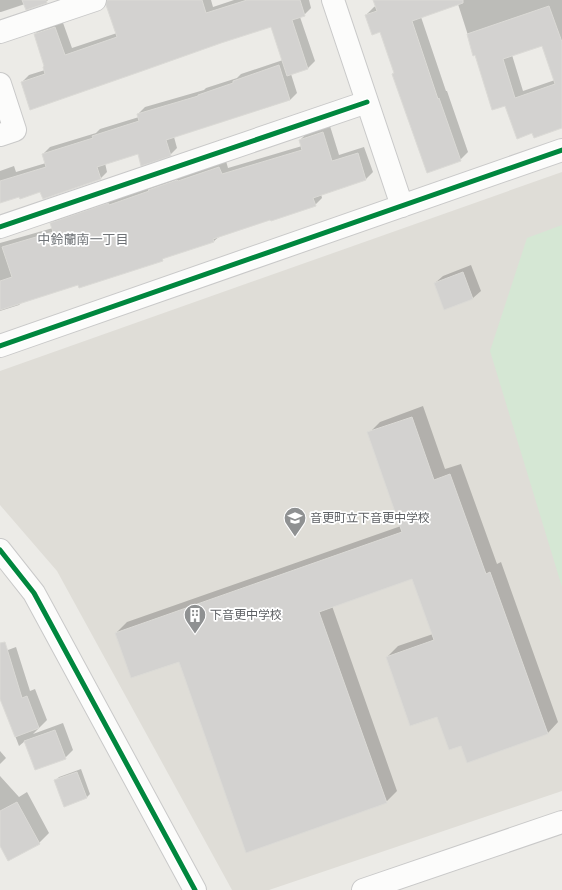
<svg xmlns="http://www.w3.org/2000/svg" width="562" height="890" font-family="'Public Sans','Noto Sans JP',sans-serif">
	<style>
		.education { fill: #dfddd7 }
		.green { fill: #d5e7d4 }
		.shadow { fill: #0003; fill-rule: evenodd }
		.building { fill: #d3d2d0; stroke: #dbdad6; fill-rule: evenodd }
		.lines { fill: none; stroke-linecap: round; stroke-linejoin: round }
		.minor-casing { stroke: #c9c9c9; stroke-width: 24 }
		.tertiary-casing { stroke: #c9c9c9; stroke-width: 24 }
		.minor { stroke: #fcfcfb; stroke-width: 22 }
		.tertiary { stroke: #fcfcfb; stroke-width: 22 }
		.cycleway-casing { stroke: #fff; stroke-width: 8 }
		.cycleway { stroke: #00873e; stroke-width: 5 }
		.labels { text-anchor: middle; stroke-width: 3.5; stroke-linejoin: round; paint-order: stroke }
		.poi-label { font-size: 12px; fill: #5d6064; stroke: #fff; text-anchor: start }
		.neighbourhood-label { font-size: 13px; fill: #6e7276; stroke: #fff }
	</style>
	<rect width="100%" height="100%" fill="#ecebe7"/>
	<path class="education" d="M562,172V791L269,890H232L57,571L0,505V371Z"/>
	<path class="green" d="M562,225V587L490,351L527,238Z"/>
	<path class="shadow" d="M0,0H48L46,2L25,4L1,12H0Z
		M111,0H211L213,7L234,0H309L311,8L304,15L300,17L315,61L308,68L291,74L297,93L290,100L174,137L177,148L170,155L139,153L105,163L107,172L100,179L20,195L0,202V171L14,166L16,172L46,163L43,154L50,147L96,133L100,129L139,117L138,114L145,107L204,90L206,88L237,78L241,74L283,60L271,26L22,82L29,75L45,70V66L35,34L42,27L62,20L72,48L117,33Z
		M374,0H562V127L533,132L506,105L475,54H474L458,4L421,17L446,91H447L468,152L460,160L395,72L381,31L366,15L374,7L376,6ZM543,44L555,80L523,91L512,55Z
		M330,126L339,155L364,147L373,172L366,179L321,194L322,198L315,205L220,236L214,241L166,256L162,260L79,284L22,302L19,305L0,311V243L53,228L52,223L58,216L226,161L228,168L302,146L300,140L307,133Z
		M471,265L481,291L473,298L444,309L435,283L443,276Z
		M423,406L445,469L461,464L497,564L501,562L558,722L547,734L461,744L387,657L398,646L433,634L413,577L332,606L397,791L386,802L179,660L116,633L127,622L401,526L369,433L380,422Z
		M16,647L30,691L35,689L47,720L33,734L63,723L73,750L65,758L25,741L19,746L0,696V653Z
		M0,751L6,758L0,764Z
		M81,769L90,794L87,797L55,781L59,777Z
		M0,776L19,797L27,792L49,833L39,843L0,844Z"/>
	<path class="building" d="M22,0H46L47,3L26,10Z
		M107,0H202L206,13L247,0H300L305,16L292,20L308,69L287,76L271,27L221,43L142,71L30,110L21,82L45,74L43,67L44,66L34,34L55,27L65,55L117,37L106,5Z
		M373,0H463V3L412,21L438,99L439,98L461,161L427,173L392,74L394,73L380,32L372,35L365,15L377,11Z
		M549,6L562,42V128L534,138L532,133L517,139L505,106L492,110L475,55L473,56L467,34ZM542,46L555,84L515,98L503,59Z
		M279,65L290,100L166,140L171,156L141,166L138,154L97,167L101,179L43,199L40,192L20,199L19,197L0,203V181L46,167L42,154L93,138L92,136L139,121L137,114L198,96V95L233,83V81Z
		M323,132L332,161L358,153L366,180L313,198L316,206L271,221L270,220L213,239L214,242L162,259L163,261L79,288L78,285L0,310V281L12,277L2,247L53,232L50,223L108,203L109,205L149,191L148,190L177,180L178,181L219,167L222,174L302,150L299,140Z
		M463,272L473,299L444,310L434,283Z
		M412,417L434,480L450,474L486,574L490,572L548,734L467,763L461,746L449,750L437,717L410,726L386,657L434,640L412,579L319,612L387,803L246,853L179,662L131,678L115,633L402,532L367,432Z
		M5,642L22,698L27,696L39,728L15,737L0,699V643Z
		M55,730L66,759L35,770L24,741Z
		M77,772L87,798L64,807L54,780Z
		M17,802L40,844L8,861L0,846V811Z"/>
	<g class="lines">
		<g class="minor-casing">
			<path id="minor" d="M333,0L402,206
				M0,32L95,0
				M0,84L15,130L0,135
				M0,227L367,102
				M0,346L562,150
				M363,890L562,822"/>
		</g>
		<g class="tertiary-casing">
			<path id="tertiary" d="M0,550L34,593L195,890"/>
		</g>
		<use href="#minor" class="minor"/>
		<use href="#tertiary" class="tertiary"/>
		<g class="cycleway-casing">
			<path id="cycleway" d="M0,227L367,102
				M0,346L562,150
				M0,550L34,593L195,890"/>
		</g>
		<use href="#cycleway" class="cycleway"/>
	</g>
	<defs>
		<g id="school-pin" transform="scale(1.15)"><path d="M0 17L-7.5 6A9.5 9.5 0 1 1 7.5 6Z" fill="#8f9192" stroke="#fff"/><path d="M0-5L7-2L0 1L-7-2ZM-4 1L0 2.5L4 1V4Q0 6-4 4Z" fill="#fff"/></g>
		<g id="building-pin" transform="scale(1.15)"><path d="M0 17L-7.5 6A9.5 9.5 0 1 1 7.5 6Z" fill="#8f9192" stroke="#fff"/><path d="M-4-6H4V6H1V3H-1V6H-4ZM-2.5-4.3h1.7v1.8h-1.7ZM.8-4.3h1.7v1.8H.8ZM-2.5-1h1.7V.8h-1.7ZM.8-1h1.7V.8H.8Z" fill="#fff"/></g>
	</defs>
	<g fill-rule="evenodd">
		<use href="#school-pin" x="295" y="518"/>
		<use href="#building-pin" x="195" y="615"/>
	</g>
	<g class="labels">
		<g class="poi-label">
			<text x="310" y="522">音更町立下音更中学校</text>
			<text x="210" y="619">下音更中学校</text>
		</g>
		<g class="neighbourhood-label">
			<text x="83" y="244">中鈴蘭南一丁目</text>
		</g>
	</g>
</svg>
